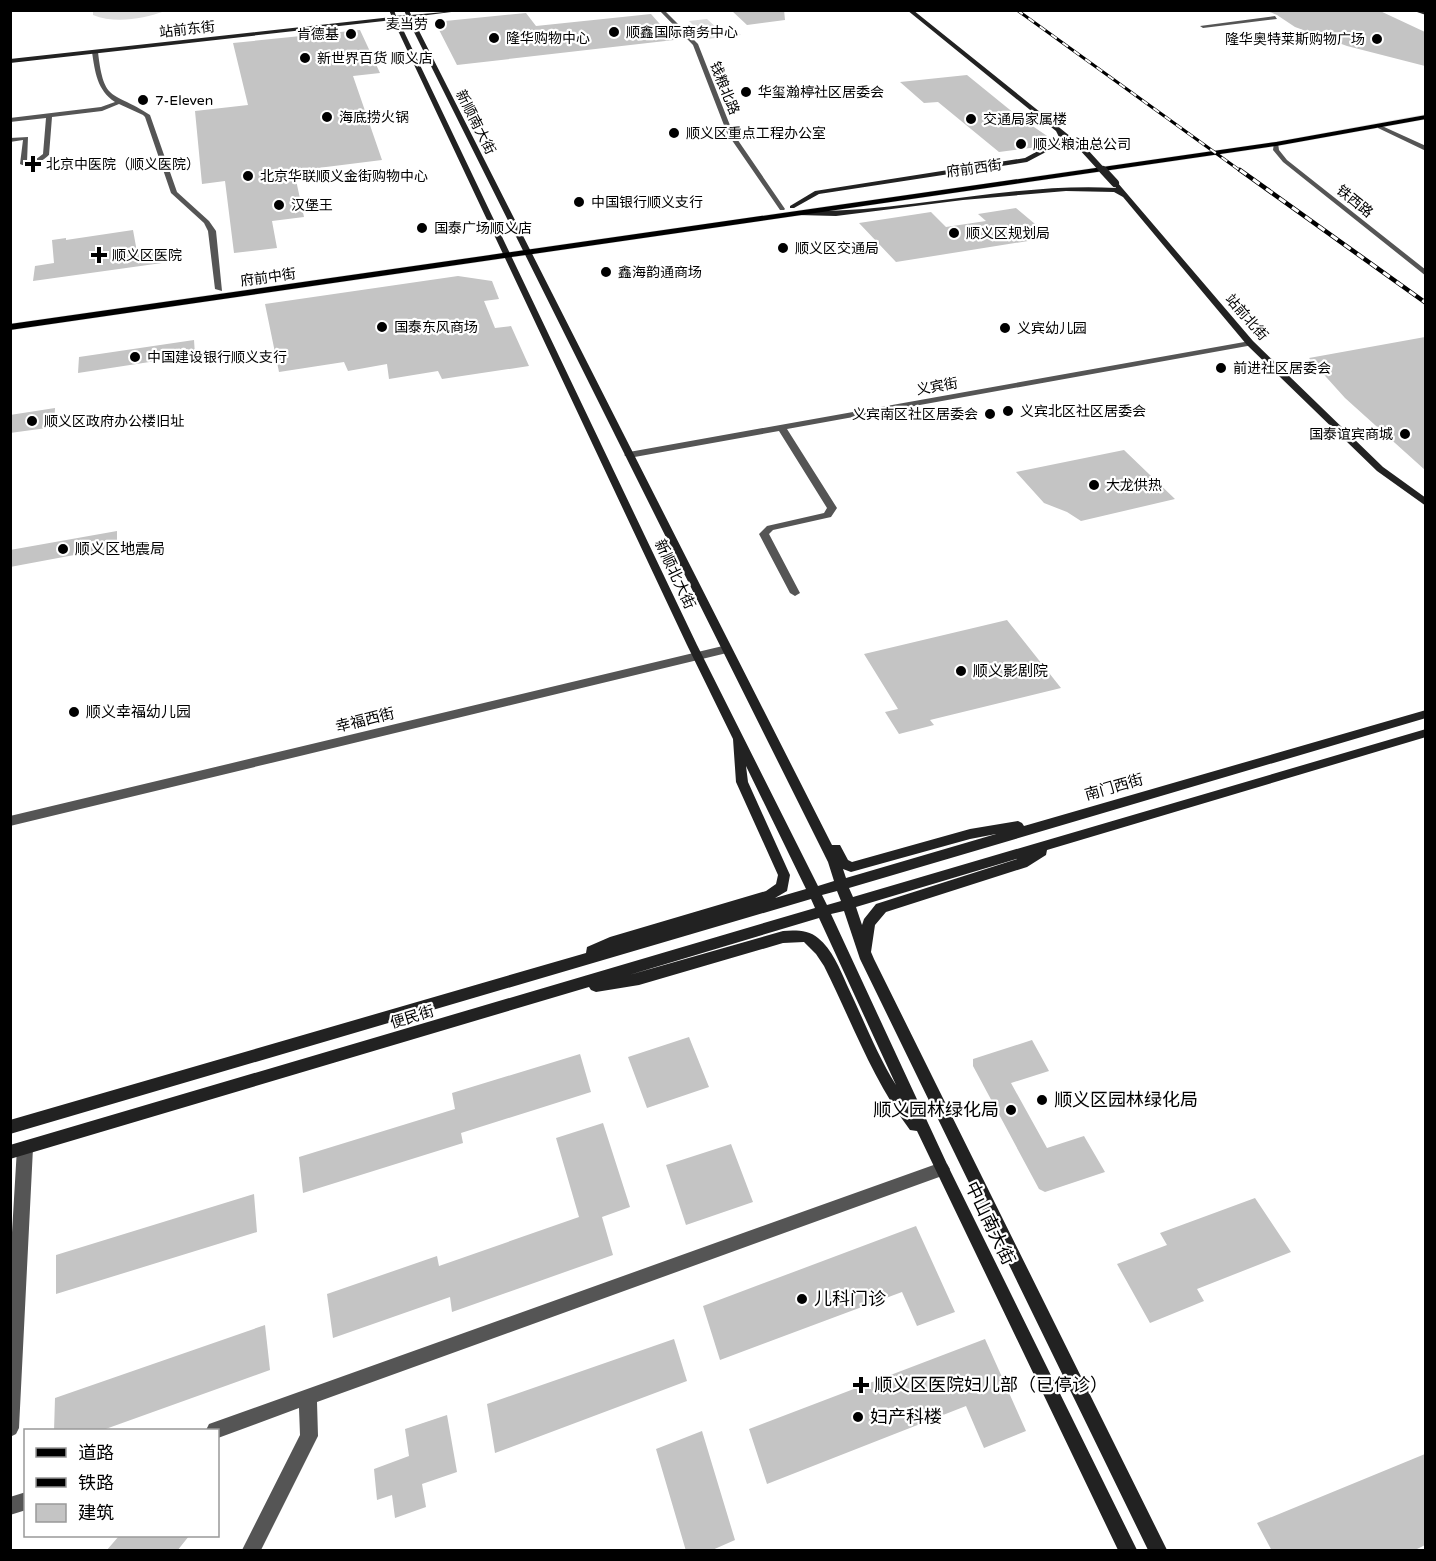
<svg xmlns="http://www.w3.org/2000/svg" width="1436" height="1561" font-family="'Varela Round','Noto Sans SC',sans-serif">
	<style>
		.green { fill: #dcdcdc }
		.building { fill: #c4c4c4 }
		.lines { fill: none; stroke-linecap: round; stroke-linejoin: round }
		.primary-casing { stroke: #dbdbdb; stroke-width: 1 }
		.street { fill: #555; fill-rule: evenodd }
		.secondary { fill: #222; fill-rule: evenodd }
		.primary { fill: #000; fill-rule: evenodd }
		.rail-far1-casing { stroke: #000; stroke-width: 3 }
		.rail-casing { stroke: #000; stroke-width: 4.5 }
		.rail-far1 { stroke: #fff; stroke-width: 2; stroke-dasharray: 7; stroke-linecap: butt }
		.rail { stroke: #fff; stroke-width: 3; stroke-dasharray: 8; stroke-linecap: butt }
		.secondary-bridge-far1 { stroke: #222; stroke-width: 6 }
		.secondary-bridge { stroke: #222; stroke-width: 8 }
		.poi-dot { fill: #000; stroke: #fff; stroke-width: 2 }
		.labels { text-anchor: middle; stroke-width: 4.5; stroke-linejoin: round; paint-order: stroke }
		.far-poi-label { font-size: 14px; fill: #000; stroke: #fff; text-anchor: start }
		.far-street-label { font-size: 14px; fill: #000; stroke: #fff }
		.poi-label { font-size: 15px; fill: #000; stroke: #fff; text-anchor: start }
		.street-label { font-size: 15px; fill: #000; stroke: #fff }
		.near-poi-label { font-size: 18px; fill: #000; stroke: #fff; text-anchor: start }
		.near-street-label { font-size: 18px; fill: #000; stroke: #fff }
	</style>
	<rect width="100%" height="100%" fill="#fff"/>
	<path class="green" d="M93,11V10L165,11C143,19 115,24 93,15Z
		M707,19L719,30L733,29L741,35L707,39L689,21Z"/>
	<path class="building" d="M731,10H784L785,20L747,25Z
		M1265,10H1378L1425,32V66L1347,46L1295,27L1277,15Z
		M526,13L536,26L651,14L674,40L457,65L435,22Z
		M360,30L380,73L353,76L382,160L294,171L304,217L272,221L277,248L234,253L225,181L202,184L195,111L248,105L233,43Z
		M967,75L1015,114L1053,140L1038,147L999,152L938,102L924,103L900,82Z
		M1016,208L1041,229L1036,230L1039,232L1022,235L1028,241L896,262L859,223L931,212L946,227L986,221L978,214Z
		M133,230L137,252L160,248L162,263L33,281L35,266L54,263L52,240L66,238V240Z
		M458,276L492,281L499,299L484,301L495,328L511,326L529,366L442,379L438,371L389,379L387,364L348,371L344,362L279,372L265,304Z
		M1425,337V470L1345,398L1309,358Z
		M194,340L195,355L78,373L79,357Z
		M55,408L54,427L10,433V415Z
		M1124,450L1175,499L1081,521L1067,512L1044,503L1016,472Z
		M117,531V547L10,567V550Z
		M1007,620L1061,688L930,720L934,725L899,734L885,712L898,709L864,654Z
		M689,1037L709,1087L647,1108L628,1057Z
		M1032,1040L1049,1071L1011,1083L1047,1148L1084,1136L1105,1172L1045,1192L1039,1189L973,1066V1059Z
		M580,1054L591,1092L461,1133L463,1143L303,1193L299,1157L455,1109L452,1093Z
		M603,1123L630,1207L602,1217L613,1255L452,1312L450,1297L333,1338L327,1294L437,1256L439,1266L579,1217L556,1138Z
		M731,1144L753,1202L686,1225L666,1165Z
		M254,1194L257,1232L56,1294V1255Z
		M1255,1198L1291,1252L1197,1289L1204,1301L1150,1323L1117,1264L1167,1245L1160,1233Z
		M916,1226L955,1312L917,1326L902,1292L720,1360L703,1306Z
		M265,1325L270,1370L100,1431H54L55,1398Z
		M674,1339L687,1381L495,1453L487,1404Z
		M985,1339L1026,1431L984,1448L966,1406L767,1484L749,1429Z
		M447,1415L457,1472L422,1484L426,1507L395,1518L392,1495L377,1500L374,1469L409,1456L405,1429Z
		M702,1431L735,1540L710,1551H686L656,1449Z
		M1425,1454V1545L1413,1551H1272L1257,1523Z
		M119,1536H189L177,1551H106Z"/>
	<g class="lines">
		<g class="primary-casing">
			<path id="primary" d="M1426,115V119L1276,146L10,330V324L1276,142Z"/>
		</g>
		<path class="street" d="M659,10H664L698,44L733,133L785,209L784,210H780L727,133L693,45Z
			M1275,16L1277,19L1203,28L1200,26Z
			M95,50L98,52C104,105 113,90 150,115L177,192L209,221L216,231L222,291L215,289L208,231L204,223L171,193L145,117L143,115L119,104L102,111L52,117L49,155C41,162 30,169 20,164L23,140L10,142V138L28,137L27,162L35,160L43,154L46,118L10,122V118L101,107L115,102C97,90 95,72 92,52Z
			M1378,126H1382L1426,146V151L1378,128Z
			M1274,143H1278L1279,150L1287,160L1426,270V276L1283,162L1273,150Z
			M1250,341L1254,343L1253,345L787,429L837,508L831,517L773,530L769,534L800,593L795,596L790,593L759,534L767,526L824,513L827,508L779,431L629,458L624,455L629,452Z
			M727,645L732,649L731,652L10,826V816Z
			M25,1141L30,1143L33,1148L19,1428L16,1434L10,1437V1266L17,1148L20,1143Z
			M942,1162L947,1164L950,1169L947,1174L942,1176L317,1402L318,1436L261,1550H242L300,1435L299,1408L218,1438V1430H206L209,1424Z
			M26,1492V1510L10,1515V1497Z"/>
		<path class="secondary" d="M389,10H394L396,16L406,15L404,10H409L411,15L467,10L412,17L832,845H840L848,860L852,862L970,829L1018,821L1022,823L1024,826L1426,710V718L849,888L853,897L1426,729V737L1047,850L1046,855L1027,867L886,912L875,925L871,952L874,959L1167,1550H1148L860,959L844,911L831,914L947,1164L1137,1550H1118L917,1131L910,1130C872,1079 852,1022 824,966L816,954L804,942L783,943L639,985L596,992L591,990L589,987L10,1159V1145L815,908L811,899L10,1134V1120L586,953L587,947L610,937L766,891L776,884L778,875L736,782L733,739L687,645L393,20L10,63V59L392,17ZM407,18L828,862L834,881L818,886L697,645L398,19ZM746,766L806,889L775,898L787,891L790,875L748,782ZM996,834L846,878L843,869L851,872L970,839ZM1020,858L876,904L864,919L862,925L856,907ZM837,891L841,901L827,905L822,895ZM819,918L896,1085C876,1053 863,1018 847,985C840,969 832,949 818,938C809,930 795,930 783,931L629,975Z
			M907,10H913L1086,149L1081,150L1066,138L1061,144L1027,162L819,194L794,208H790V206L815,191L1025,158L1060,139L1056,131Z
			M1414,10L1426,12V15L1414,11Z
			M1113,182H1117L1253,341L1383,467L1426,498V506L1377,471L1247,345L1123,197L1114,192L1066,191L963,200L836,216L798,215L795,213L798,211C904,214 1009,182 1116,188Z"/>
		<use href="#primary" class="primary"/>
		<g class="rail-far1-casing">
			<path id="rail-far1" d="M1017,10L1242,172"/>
		</g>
		<g class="rail-casing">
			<path id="rail" d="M1240,170L1426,303"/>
		</g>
		<use href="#rail-far1" class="rail-far1"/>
		<use href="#rail" class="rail"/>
		<path class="secondary-bridge-far1" d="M1083,149L1104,172"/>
		<path class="secondary-bridge" d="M1103,170L1115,183"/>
	</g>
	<g class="poi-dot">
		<circle cx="440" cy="24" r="6"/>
		<circle cx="614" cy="32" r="6"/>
		<circle cx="351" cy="34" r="6"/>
		<circle cx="494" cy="38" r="6"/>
		<circle cx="1377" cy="39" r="6"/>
		<circle cx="305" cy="58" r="6"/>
		<circle cx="746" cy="92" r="6"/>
		<circle cx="143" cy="100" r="6"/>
		<circle cx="327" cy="117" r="6"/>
		<circle cx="971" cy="119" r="6"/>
		<circle cx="674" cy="133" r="6"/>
		<circle cx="1021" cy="144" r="6"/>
		<path d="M30 155h6v6h6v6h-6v6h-6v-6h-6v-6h6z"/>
		<circle cx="248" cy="176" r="6"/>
		<circle cx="579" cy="202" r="6"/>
		<circle cx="279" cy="205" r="6"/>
		<circle cx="422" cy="228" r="6"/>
		<circle cx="954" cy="233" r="6"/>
		<circle cx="783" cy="248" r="6"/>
		<path d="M96 246h6v6h6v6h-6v6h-6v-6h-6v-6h6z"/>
		<circle cx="606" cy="272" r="6"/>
		<circle cx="382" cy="327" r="6"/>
		<circle cx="1005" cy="328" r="6"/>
		<circle cx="135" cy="357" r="6"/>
		<circle cx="1221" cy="368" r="6"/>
		<circle cx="1008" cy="411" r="6"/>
		<circle cx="990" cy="414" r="6"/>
		<circle cx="32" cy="421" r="6"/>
		<circle cx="1405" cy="434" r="6"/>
		<circle cx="1094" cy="485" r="6"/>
		<circle cx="63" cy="549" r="6"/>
		<circle cx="961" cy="671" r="6"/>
		<circle cx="74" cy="712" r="6"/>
		<circle cx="1042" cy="1100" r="6"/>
		<circle cx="1011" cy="1110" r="6"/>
		<circle cx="802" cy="1299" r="6"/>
		<path d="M858 1376h6v6h6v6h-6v6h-6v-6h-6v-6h6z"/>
		<circle cx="858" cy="1417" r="6"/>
	</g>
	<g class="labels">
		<g class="far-poi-label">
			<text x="428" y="29" text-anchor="end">麦当劳</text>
			<text x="626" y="37">顺鑫国际商务中心</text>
			<text x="339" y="39" text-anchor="end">肯德基</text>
			<text x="506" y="43">隆华购物中心</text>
			<text x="1365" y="44" text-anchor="end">隆华奥特莱斯购物广场</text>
			<text x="317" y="63">新世界百货 顺义店</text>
			<text x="758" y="97">华玺瀚楟社区居委会</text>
			<text x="155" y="105">7-Eleven</text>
			<text x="339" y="122">海底捞火锅</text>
			<text x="983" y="124">交通局家属楼</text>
			<text x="686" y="138">顺义区重点工程办公室</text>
			<text x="1033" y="149">顺义粮油总公司</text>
			<text x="46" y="169">北京中医院（顺义医院）</text>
			<text x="260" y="181">北京华联顺义金街购物中心</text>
			<text x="591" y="207">中国银行顺义支行</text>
			<text x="291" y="210">汉堡王</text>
			<text x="434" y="233">国泰广场顺义店</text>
			<text x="966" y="238">顺义区规划局</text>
			<text x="795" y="253">顺义区交通局</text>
			<text x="112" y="260">顺义区医院</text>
			<text x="618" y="277">鑫海韵通商场</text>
			<text x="394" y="332">国泰东风商场</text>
			<text x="1017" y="333">义宾幼儿园</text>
			<text x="147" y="362">中国建设银行顺义支行</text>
			<text x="1233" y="373">前进社区居委会</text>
			<text x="1020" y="416">义宾北区社区居委会</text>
			<text x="978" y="419" text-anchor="end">义宾南区社区居委会</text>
			<text x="44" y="426">顺义区政府办公楼旧址</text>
			<text x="1393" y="439" text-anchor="end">国泰谊宾商城</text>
			<text x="1106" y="490">大龙供热</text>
		</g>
		<g class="far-street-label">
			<text transform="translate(187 29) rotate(-6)" y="5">站前东街</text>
			<text transform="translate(725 88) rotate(68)" y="5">钱粮北路</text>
			<text transform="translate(476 122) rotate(63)" y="5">新顺南大街</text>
			<text transform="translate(974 168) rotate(-8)" y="5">府前西街</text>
			<text transform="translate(1355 201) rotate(39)" y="5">铁西路</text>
			<text transform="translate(268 277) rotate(-8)" y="5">府前中街</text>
			<text transform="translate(1247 317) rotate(49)" y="5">站前北街</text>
			<text transform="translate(937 386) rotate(-10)" y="5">义宾街</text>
		</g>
		<g class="poi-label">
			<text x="75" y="554">顺义区地震局</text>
			<text x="973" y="676">顺义影剧院</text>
			<text x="86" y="717">顺义幸福幼儿园</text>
		</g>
		<g class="street-label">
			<text transform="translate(675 574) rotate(65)" y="5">新顺北大街</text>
			<text transform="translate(365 720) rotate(-14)" y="5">幸福西街</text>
			<text transform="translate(1114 787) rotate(-16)" y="5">南门西街</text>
			<text transform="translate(412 1017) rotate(-17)" y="5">便民街</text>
		</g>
		<g class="near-poi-label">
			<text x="1054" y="1106">顺义区园林绿化局</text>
			<text x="999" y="1116" text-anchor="end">顺义园林绿化局</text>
			<text x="814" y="1305">儿科门诊</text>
			<text x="874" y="1391">顺义区医院妇儿部（已停诊）</text>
			<text x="870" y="1423">妇产科楼</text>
		</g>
		<g class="near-street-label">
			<text transform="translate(990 1223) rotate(64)" y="6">中山南大街</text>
		</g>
	</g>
	<rect width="1436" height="1561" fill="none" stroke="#000000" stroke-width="24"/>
	<rect x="24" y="1429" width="195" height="108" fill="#ffffff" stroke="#999999" stroke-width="1.5"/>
	<rect x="36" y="1448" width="30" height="9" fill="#000000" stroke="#999999" stroke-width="1.5"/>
	<text x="78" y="1459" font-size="18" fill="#000000">道路</text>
	<rect x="36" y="1478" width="30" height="9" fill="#000000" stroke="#999999" stroke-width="1.5"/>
	<text x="78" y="1489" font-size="18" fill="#000000">铁路</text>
	<rect x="36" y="1504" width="30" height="18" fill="#c4c4c4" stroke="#999999" stroke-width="1.5"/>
	<text x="78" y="1519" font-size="18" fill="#000000">建筑</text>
</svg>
